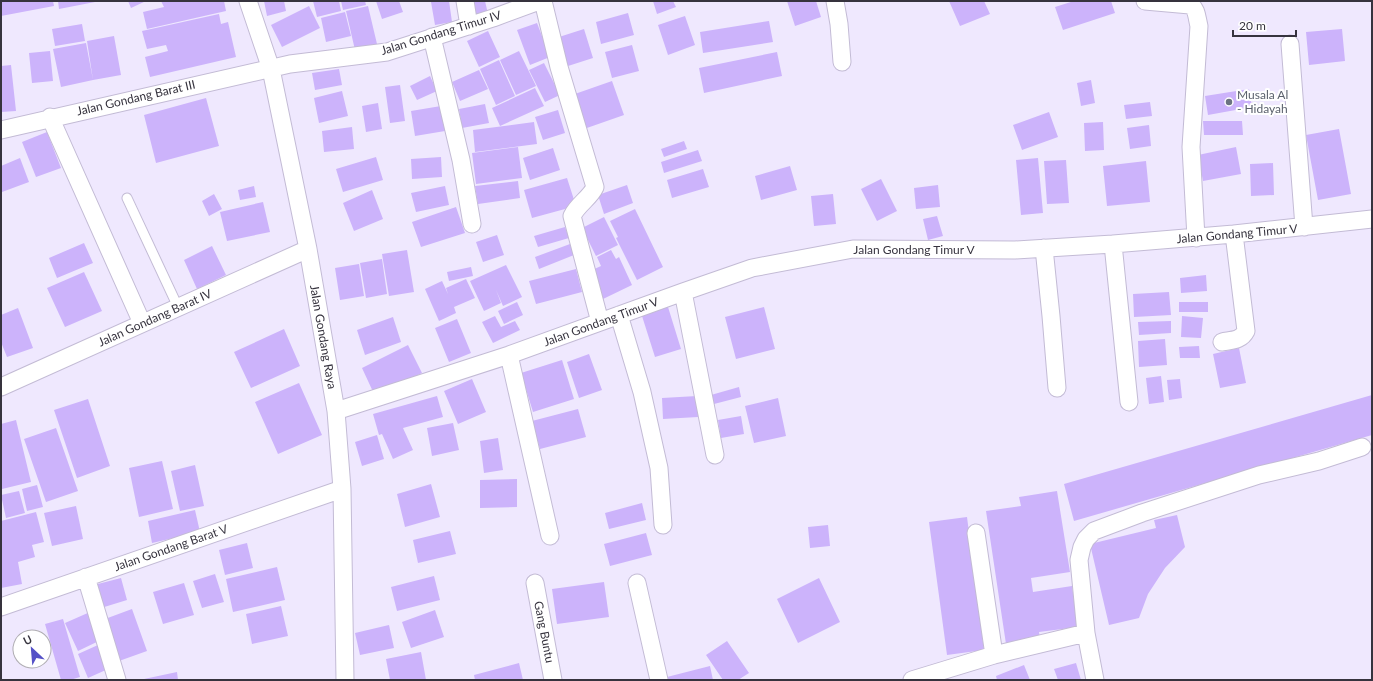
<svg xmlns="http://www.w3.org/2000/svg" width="1373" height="681" font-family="Lato,sans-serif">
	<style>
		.building { fill: #ccb3fb }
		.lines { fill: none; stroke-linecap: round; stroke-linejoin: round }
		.service-casing { stroke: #c3bbd5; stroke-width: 11 }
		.minor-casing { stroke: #c3bbd5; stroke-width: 19 }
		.service { stroke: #fff; stroke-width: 9 }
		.minor { stroke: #fff; stroke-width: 17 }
		.worship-dot { fill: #6b7280; stroke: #fff; stroke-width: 1.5 }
		.labels { text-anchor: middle; stroke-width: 4; stroke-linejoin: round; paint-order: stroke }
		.street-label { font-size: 12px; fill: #36333e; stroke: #fff }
		.worship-label { font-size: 12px; fill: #5b616d; stroke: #fff; text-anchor: start }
	</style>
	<rect width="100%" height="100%" fill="#efe8fe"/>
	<path class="building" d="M1,1H53L54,6L1,16Z
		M58,1H95V2L59,9Z
		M128,1H146L131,8Z
		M161,1H224L226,11L147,29L143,12L164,7Z
		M264,1H284L286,11L267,16Z
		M313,1H339L341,11L317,17Z
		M341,1H365L366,5L343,10Z
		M376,1H399L403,12L382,19Z
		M436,1H449L452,22L435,25L431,2Z
		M469,1H485L488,14L471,17Z
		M653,1H673L676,7L657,14Z
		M787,1H816L821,17L795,26Z
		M949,1H984L990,14L960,26Z
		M1074,1H1111L1115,13L1063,30L1055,7Z
		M309,6L320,28L282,47L271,25Z
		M368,6L377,44L355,50L346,11Z
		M345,12L351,36L326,42L321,18Z
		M628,13L634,35L601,44L596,22Z
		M219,14L221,24L228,22L236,57L150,77L145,57L168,51L166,45L147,49L142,31Z
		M685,16L695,45L668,55L658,25Z
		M769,21L773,42L703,53L700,32Z
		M537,23L550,57L530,65L517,30Z
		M82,24L85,41L55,46L52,29Z
		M584,29L593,58L568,66L559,37Z
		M1342,29L1345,61L1309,65L1306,32Z
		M488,31L500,57L479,67L467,41Z
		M114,36L121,75L93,80L87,41Z
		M86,43L93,80L61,87L53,49Z
		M632,45L639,71L612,78L605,52Z
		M50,51L53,81L32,83L29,53Z
		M519,51L536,86L516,95L500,60Z
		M777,52L782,76L704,93L699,68Z
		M499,60L515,96L496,105L480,69Z
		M544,63L560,95L545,102L529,70Z
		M11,65L16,111L1,112V66Z
		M339,69L342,85L315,90L312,73Z
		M479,70L488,89L460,101L452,82Z
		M430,76L437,91L417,100L410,86Z
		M1091,80L1095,103L1081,106L1077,83Z
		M612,81L624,115L584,129L572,95Z
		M400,85L405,121L390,123L385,87Z
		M535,88L544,106L500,126L492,108Z
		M1249,89L1252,107L1208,115L1205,96Z
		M342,91L348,116L319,123L314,98Z
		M206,98L219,146L156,163L144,115Z
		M1150,102L1152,116L1126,119L1124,105Z
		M378,103L382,129L366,132L362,106Z
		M485,104L489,123L462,128L459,109Z
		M447,105L451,130L415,136L411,111Z
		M558,110L565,133L543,140L535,117Z
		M1049,112L1058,137L1022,150L1013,125Z
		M1203,121H1242L1243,135H1204Z
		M534,122L537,144L475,152L473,130Z
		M1103,122L1104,150L1085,151L1084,123Z
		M1149,125L1151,146L1130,149L1127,128Z
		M352,127L354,149L324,152L322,131Z
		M1339,129L1351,194L1318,200L1306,135Z
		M47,132L61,168L36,177L22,142Z
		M684,141L687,149L664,157L661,149Z
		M518,147L522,178L476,184L472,153Z
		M1236,147L1241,174L1203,181L1198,155Z
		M553,148L560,170L530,180L523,158Z
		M698,150L702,161L664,173L661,162Z
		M376,157L383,180L343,192L336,169Z
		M441,157L442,177L412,179L411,159Z
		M20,158L29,182L2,192L1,188V166Z
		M1038,158L1043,213L1021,215L1016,160Z
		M1066,160L1069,203L1047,204L1044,161Z
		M1146,161L1150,202L1107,206L1103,166Z
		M1273,163L1274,195L1251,196L1250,164Z
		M790,166L797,190L761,200L755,176Z
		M703,169L709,187L672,198L667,180Z
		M567,178L576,206L532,218L524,190Z
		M881,179L897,211L877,221L861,189Z
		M518,181L520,198L478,204L475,186Z
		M627,185L633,203L604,214L598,195Z
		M938,185L940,207L916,209L914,188Z
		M254,186L256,197L240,200L238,190Z
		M445,186L449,205L416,212L411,193Z
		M372,190L383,219L354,231L343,203Z
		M214,194L222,209L209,216L202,201Z
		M833,194L836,224L814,226L811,196Z
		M263,202L270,232L227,241L220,212Z
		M456,207L465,233L421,247L412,222Z
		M635,209L663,267L637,280L616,238L618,237L610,221Z
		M937,216L943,236L928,240L923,219Z
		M604,217L618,245L596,256L582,228Z
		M565,227L569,238L538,247L534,236Z
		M497,235L504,255L483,262L476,242Z
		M84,243L93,263L57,278L49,258Z
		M570,244L574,255L539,269L535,257Z
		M212,246L226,275L197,289L184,260Z
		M407,250L414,292L389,296L382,254Z
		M611,250L616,259L619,257L632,285L603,299L590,271L601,266L597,257Z
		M382,259L387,294L366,298L360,263Z
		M359,264L364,296L340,300L335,268Z
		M506,265L522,297L503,306L496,290L501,303L484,311L470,281Z
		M471,267L473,276L449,281L447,272Z
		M576,269L582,292L536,304L529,281Z
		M84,272L102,311L65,327L47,288Z
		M1206,275L1207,291L1181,293L1180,278Z
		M466,279L475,298L454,307L456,313L439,321L425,289L442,281L448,294L446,288Z
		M1169,292L1171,315L1134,317L1133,294Z
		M517,302L523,315L504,324L498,311Z
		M1179,302H1208V312H1179Z
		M668,307L681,349L655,357L642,316Z
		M764,307L775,349L736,359L725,317Z
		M18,308L33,348L7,357L1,342V315Z
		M495,316L501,327L515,321L520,330L493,343L482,322Z
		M1182,316L1203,318L1201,338L1181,337Z
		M393,317L401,342L365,355L357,330Z
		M457,319L471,353L449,362L435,328Z
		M1171,321V333L1139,335L1138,322Z
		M284,329L300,366L251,388L234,352Z
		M1165,339L1167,365L1139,367L1138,341Z
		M408,345L422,373L375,396L362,368Z
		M1199,346L1200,358H1180L1179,347Z
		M1239,348L1246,383L1220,388L1213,354Z
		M589,354L602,390L579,398L567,362Z
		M562,360L574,399L533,412L521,373Z
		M1161,376L1164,402L1149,404L1146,378Z
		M472,379L486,412L458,424L444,391Z
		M1180,379L1182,398L1169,400L1167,380Z
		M299,383L322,435L278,454L255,402Z
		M739,387L741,397L714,404L711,395Z
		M1372,395V435L1074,521L1064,484Z
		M437,396L443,417L403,428L413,450L393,459L382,434L379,435L373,414Z
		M697,396L698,417L663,419L662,398Z
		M778,398L786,436L754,443L745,406Z
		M88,399L110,466L77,478L54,410Z
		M578,409L586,437L540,449L532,421Z
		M741,416L744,434L721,438L718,420Z
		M16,420L31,482L2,489L1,424Z
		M453,423L459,450L432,456L427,428Z
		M56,428L78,491L46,502L24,439Z
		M377,435L384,459L362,466L355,442Z
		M498,438L503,470L484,473L480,441Z
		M162,461L173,509L139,517L129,468Z
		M195,465L204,506L180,511L171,471Z
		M517,479V507L480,508V480Z
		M431,484L440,517L405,527L397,494Z
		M37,485L43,507L27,511L22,489Z
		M19,491L25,513L6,518L1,495Z
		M1057,491L1070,572L1031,578L1033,592L1072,586L1078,627L1039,632L1040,639L1006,644L986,511L1021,506L1019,497Z
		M642,503L646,520L609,529L605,513Z
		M76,506L83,539L52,546L44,513Z
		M195,510L200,532L152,543L148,521Z
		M36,512L44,542L32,545L35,557L18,562L22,584L1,588V521Z
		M1177,515L1185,547L1165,568L1148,594L1139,618L1109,625L1090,544L1156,528L1154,520Z
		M967,517L984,650L947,655L929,522Z
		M828,525L830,546L810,548L808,527Z
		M450,531L456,554L418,563L413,540Z
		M646,533L652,555L610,566L604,544Z
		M247,543L253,568L225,575L219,550Z
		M277,567L285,600L233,612L226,579Z
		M215,574L224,602L202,608L193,581Z
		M434,576L440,600L397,611L391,587Z
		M121,578L127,600L101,608L94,585Z
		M819,578L840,622L798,643L777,599Z
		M604,582L609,617L557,624L552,589Z
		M184,583L194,615L163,624L153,592Z
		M281,606L288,636L252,644L246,614Z
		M132,609L147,651L119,661L105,619Z
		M435,610L444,637L411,648L402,622Z
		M90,612L103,639L78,651L65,623Z
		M63,619L80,677L70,680H61L45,624Z
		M389,625L394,648L360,655L355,633Z
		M727,641L749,673L738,680H723L706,655Z
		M98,645L108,669L88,678L78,654Z
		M421,652L426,680H390L386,659Z
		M519,663L523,680H475L474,675Z
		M1076,663L1081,680H1058L1054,669Z
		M1024,665L1030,680H997L996,676Z
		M710,666L713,680H668L667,677Z
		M177,672L178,680H144V679Z"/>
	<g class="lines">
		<g class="service-casing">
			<path id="service" d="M127,198L178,307"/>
		</g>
		<g class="minor-casing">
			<path id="minor" d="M248,1L271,69L308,249L336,411L342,489L345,680
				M465,1L469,26
				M543,1L559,67L595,187C590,198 578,204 572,216L600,322
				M835,1L839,24L842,62
				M1145,1L1190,5C1197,8 1197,19 1199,26L1191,147L1196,238
				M432,37L461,160L472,224
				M1290,44L1304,227
				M50,117L142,323
				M1,130L290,64L387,52L493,18L539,1
				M1113,244L1129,402
				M1044,248L1051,316L1057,388
				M683,292L715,455
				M619,315L642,392L659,468L663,525
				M1222,342C1231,340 1241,341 1246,331L1234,234
				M509,355L550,536
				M1,387L308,249
				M336,411L509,355L683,292L752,268L853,249L1015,250L1113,244L1234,234L1372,219
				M976,533L994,655
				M86,577L117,680
				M535,583L553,680
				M637,583L659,680
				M1,607L342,489
				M912,680L994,655L1086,633
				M1095,680L1086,633L1079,560L1082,547L1086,539L1094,531L1142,513L1259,475L1319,461L1362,447"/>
		</g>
		<use href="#service" class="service"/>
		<use href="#minor" class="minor"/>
	</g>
	<circle class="worship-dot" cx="1229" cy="102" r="4"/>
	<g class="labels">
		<g class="street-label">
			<text transform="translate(441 33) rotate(-17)" y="4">Jalan Gondang Timur IV</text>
			<text transform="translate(136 98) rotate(-13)" y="4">Jalan Gondang Barat III</text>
			<text transform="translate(1237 234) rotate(-5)" y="4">Jalan Gondang Timur V</text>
			<text x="914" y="254">Jalan Gondang Timur V</text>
			<text transform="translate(155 318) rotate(-24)" y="4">Jalan Gondang Barat IV</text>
			<text transform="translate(601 322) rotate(-20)" y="4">Jalan Gondang Timur V</text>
			<text transform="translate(323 337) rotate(80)" y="4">Jalan Gondang Raya</text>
			<text transform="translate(171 548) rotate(-19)" y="4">Jalan Gondang Barat V</text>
			<text transform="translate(544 632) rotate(79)" y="4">Gang Buntu</text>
		</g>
		<g class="worship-label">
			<text x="1237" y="99">Musala Al<tspan x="1237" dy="14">- Hidayah</tspan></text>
		</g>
	</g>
	<rect width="1373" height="681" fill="none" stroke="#36333e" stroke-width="4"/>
	<g transform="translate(32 649) rotate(334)"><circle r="19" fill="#ffffff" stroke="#afadb2"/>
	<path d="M0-3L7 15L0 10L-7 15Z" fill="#5450c7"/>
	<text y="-6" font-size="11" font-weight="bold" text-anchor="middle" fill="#36333e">U</text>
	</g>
	<path d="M1233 30v6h63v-6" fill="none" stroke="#36333e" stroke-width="2"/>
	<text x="1239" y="30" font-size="12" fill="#36333e" stroke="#ffffff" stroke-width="3" paint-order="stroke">20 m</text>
</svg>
